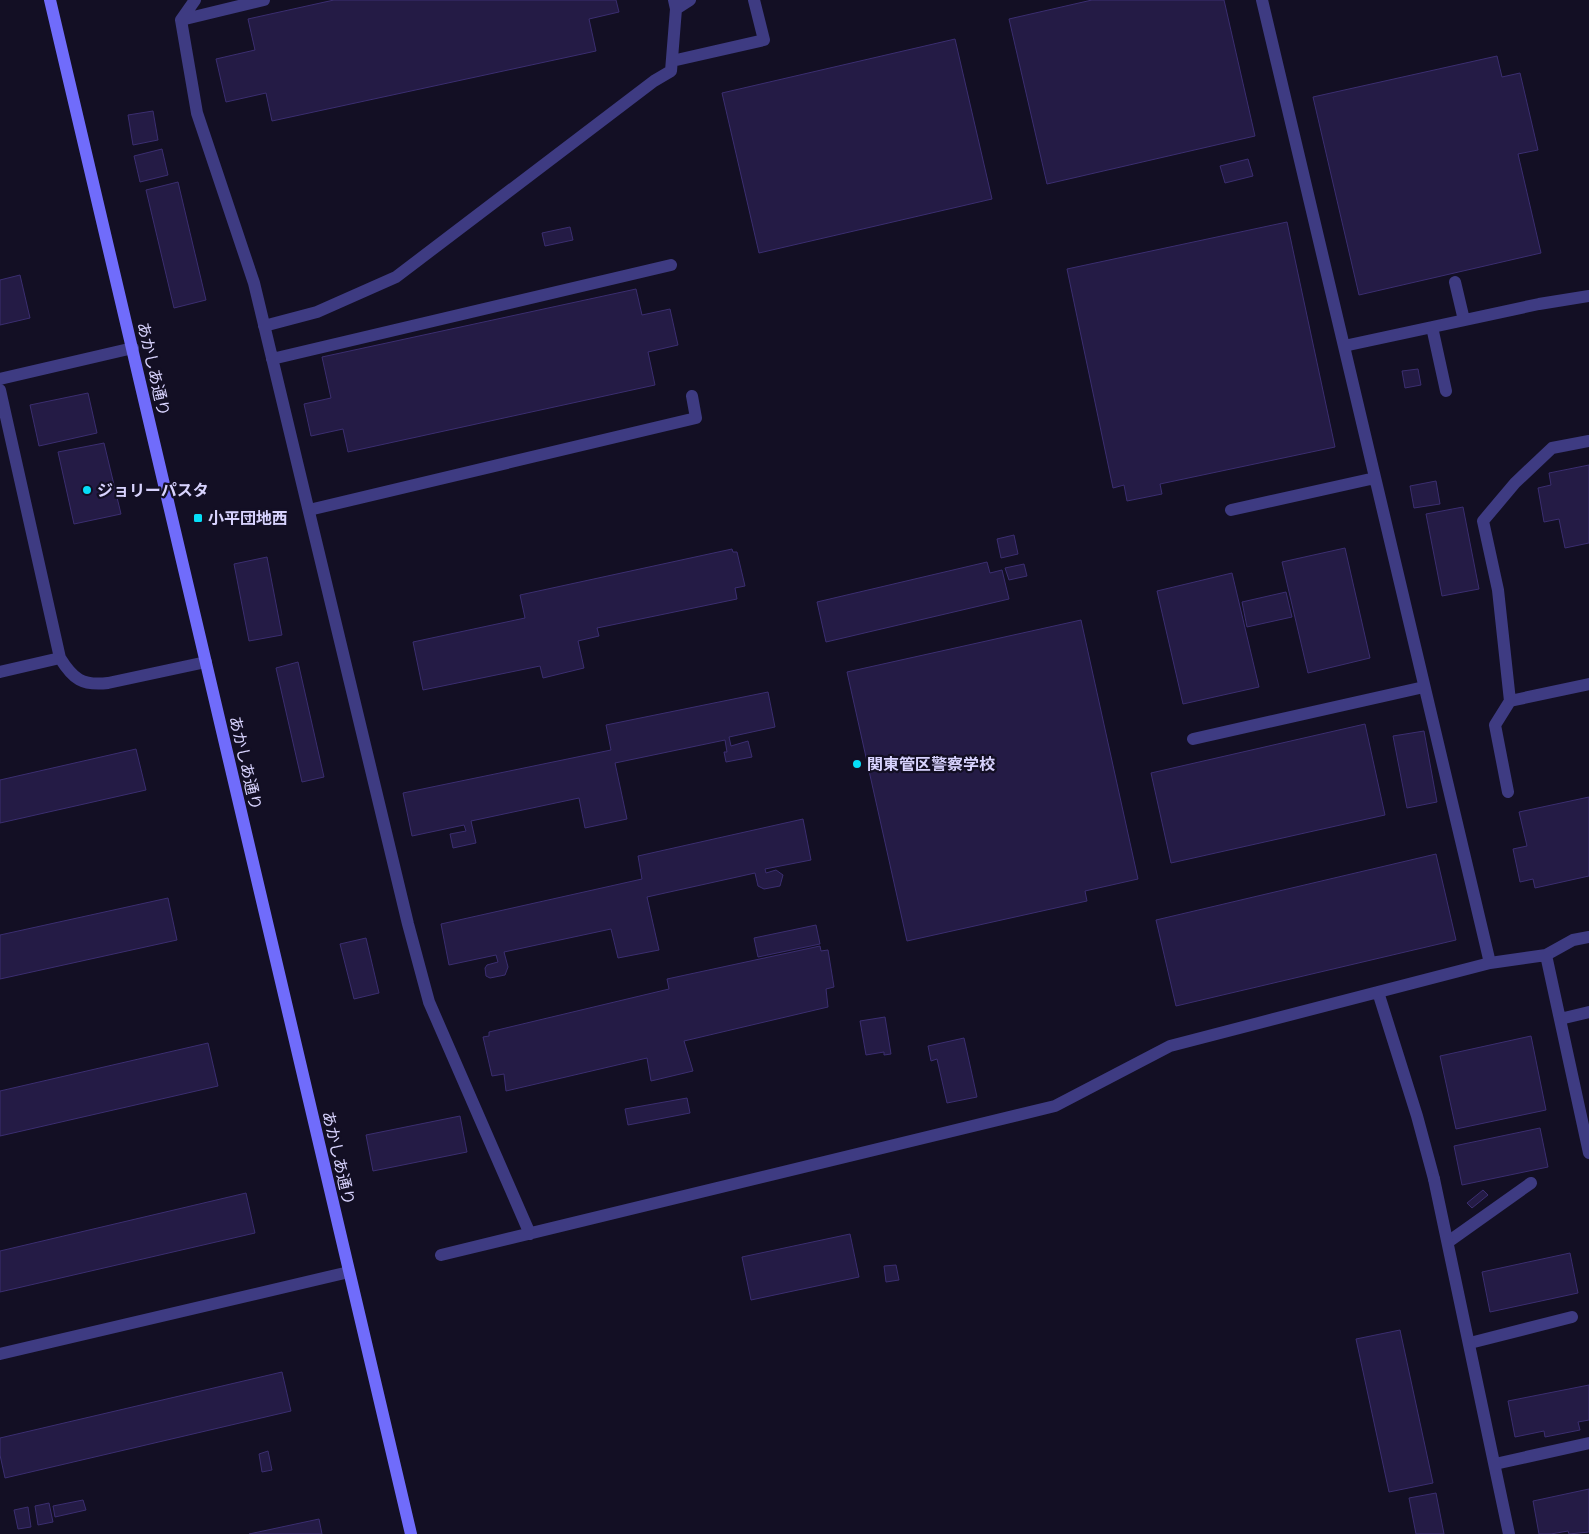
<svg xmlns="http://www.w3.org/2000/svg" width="1589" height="1534" font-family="'Public Sans','Noto Sans JP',sans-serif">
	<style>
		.building { fill: #241b45; stroke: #3b2e70 }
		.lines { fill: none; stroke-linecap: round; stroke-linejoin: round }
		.lane { stroke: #3e3b82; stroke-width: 12 }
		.street { stroke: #3e3b82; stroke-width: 12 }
		.secondary { stroke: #706cfb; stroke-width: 12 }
		.poi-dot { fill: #06def7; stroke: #130f24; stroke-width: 2 }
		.labels { text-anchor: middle; stroke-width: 4.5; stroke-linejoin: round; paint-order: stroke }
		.street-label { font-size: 16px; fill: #d8d3fe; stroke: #130f24 }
		.poi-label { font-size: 16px; font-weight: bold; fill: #d8d3fe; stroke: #130f24; text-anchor: start }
	</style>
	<rect width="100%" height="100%" fill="#130f24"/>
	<path class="building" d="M334,0H616L619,12L589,19L596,51L272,121L266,93L226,102L216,59L255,50L248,19Z
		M1092,0H1224L1255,136L1047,184L1009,19Z
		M955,39L992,199L759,253L722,93Z
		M1497,56L1502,77L1520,73L1538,150L1518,154L1541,253L1359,295L1313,97Z
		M153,111L158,140L133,145L128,115Z
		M162,149L168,175L140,182L134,156Z
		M1248,159L1253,176L1225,183L1220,166Z
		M178,182L206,300L174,308L146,190Z
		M1287,222L1335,447L1160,484L1162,494L1127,501L1124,485L1113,488L1067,269Z
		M570,227L573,240L545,246L542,233Z
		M20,275L30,318L0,325V280Z
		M636,289L642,315L670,309L678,345L648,352L655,385L348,452L343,429L311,436L304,404L331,398L322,357Z
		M1418,369L1421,385L1405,388L1402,371Z
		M88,393L97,433L39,446L30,405Z
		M104,443L121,514L74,524L58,452Z
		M1589,465V543L1565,548L1559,519L1544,522L1538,488L1551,485L1549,473Z
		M1436,481L1440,504L1414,508L1410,486Z
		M1463,507L1479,589L1442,596L1426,514Z
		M1014,535L1018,554L1001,558L997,539Z
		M1345,548L1370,658L1308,673L1282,562Z
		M732,549L733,552H737L745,586L735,588L737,599L597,628L599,636L578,641L584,668L543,678L540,666L423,690L413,642L525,618L520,595Z
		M267,557L282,635L249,641L234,564Z
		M987,562L990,573L1002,570L1009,599L826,642L817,602Z
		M1024,564L1027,576L1009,580L1005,568Z
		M1232,573L1259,687L1183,704L1157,591Z
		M1286,592L1292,617L1247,627L1242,602Z
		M1081,620L1138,879L1085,891L1087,901L907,941L847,672Z
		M298,662L324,777L302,782L276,668Z
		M768,692L775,727L729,737L731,746L748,741L752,757L726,762L724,752H727L725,740L615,763L627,819L585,828L579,798L471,821L476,843L453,848L450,834L466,831L464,825L412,836L403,793L611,750L606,725Z
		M1365,724L1385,815L1171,863L1151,773Z
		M1424,731L1437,802L1407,808L1393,736Z
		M136,749L146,790L0,823V780Z
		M1589,797V876L1535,888L1533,879L1520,882L1513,849L1527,846L1519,812Z
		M803,819L811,860L765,869L766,873L776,870L783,875L780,886L764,889L758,886L755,873L647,897L659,950L618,958L611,929L504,952L508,967L505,975L490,978L486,976L485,968L487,965L498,962L496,955L449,965L441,924L642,879L638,856Z
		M1436,854L1456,940L1176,1006L1156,920Z
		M168,898L177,940L0,979V935Z
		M816,925L820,944L758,957L754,938Z
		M366,938L379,993L354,999L340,944Z
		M820,946L821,951L828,950L834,987L826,989L828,1007L684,1041L693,1071L651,1081L647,1058L506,1091L504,1074L492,1076L483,1037L489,1036V1032L669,989L667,979Z
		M885,1017L891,1054L884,1055V1052L866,1055L860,1021Z
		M1531,1036L1546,1110L1456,1129L1440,1056Z
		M964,1038L977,1097L947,1103L937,1059L931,1061L928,1046Z
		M208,1043L218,1086L0,1136V1091Z
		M687,1098L690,1113L628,1125L625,1109Z
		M460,1116L467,1152L373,1171L366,1135Z
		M1540,1128L1548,1167L1462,1185L1454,1146Z
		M1483,1190L1488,1195L1472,1208L1467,1203Z
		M246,1193L255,1233L0,1292V1251Z
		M850,1234L859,1277L751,1300L742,1257Z
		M1570,1253L1578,1293L1490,1312L1482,1272Z
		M896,1265L899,1280L886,1282L884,1266Z
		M1400,1330L1433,1483L1389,1492L1356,1339Z
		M282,1372L291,1411L5,1478L0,1455V1438Z
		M1589,1385V1420L1578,1422L1580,1430L1545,1437L1544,1431L1515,1437L1508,1401Z
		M268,1451L272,1470L262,1472L259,1454Z
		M1589,1489V1532L1569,1534L1568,1531L1551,1534H1539L1533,1501Z
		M1436,1493L1444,1534H1416L1409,1498Z
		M83,1500L86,1510L55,1517L53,1506Z
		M49,1503L53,1522L38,1525L35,1506Z
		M28,1507L31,1527L18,1529L14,1510Z
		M319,1519L322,1534H249Z"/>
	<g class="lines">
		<path class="lane" d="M195,0L181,20L197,113L254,283L408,924L429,1002L530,1234
			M676,9L690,0
			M181,20L264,0
			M672,61L764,40L754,0
			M1455,282L1464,320
			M264,326L317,312L396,277L654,81L671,71L676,9L674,0
			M1432,327L1446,391
			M1344,346L1539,304L1589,296
			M272,359L671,265
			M0,379L133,348
			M0,390L60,658C73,679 82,686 108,683L206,662
			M309,510L696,418L692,396
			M1231,510L1375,478
			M0,672L60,658
			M1510,701L1589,684
			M1193,739L1424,687
			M1508,792L1495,725L1510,701L1498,590L1483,521L1515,483L1552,448L1589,441
			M1546,955L1589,1153
			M1490,963L1546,955L1573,940L1589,937
			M1378,992L1417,1116L1434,1179
			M1560,1019L1589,1012
			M1448,1242L1531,1183
			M441,1255L1055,1106L1170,1046L1490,963L1262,0
			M1470,1343L1572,1317
			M0,1354L349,1272
			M1495,1464L1589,1443"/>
		<path class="street" d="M1434,1179L1509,1534"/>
		<path class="secondary" d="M50,0L411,1534"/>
	</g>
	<g class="poi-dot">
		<circle cx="87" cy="490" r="5"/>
		<rect x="193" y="513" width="10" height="10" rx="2.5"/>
		<circle cx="857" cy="764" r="5"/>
	</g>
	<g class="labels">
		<g class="street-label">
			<text transform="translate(154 369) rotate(77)" y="6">あかしあ通り</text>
			<text transform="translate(246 763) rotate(77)" y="6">あかしあ通り</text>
			<text transform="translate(339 1158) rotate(77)" y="6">あかしあ通り</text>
		</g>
		<g class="poi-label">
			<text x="97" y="496">ジョリーパスタ</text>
			<text x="208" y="524">小平団地西</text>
			<text x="867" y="770">関東管区警察学校</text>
		</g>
	</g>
</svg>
